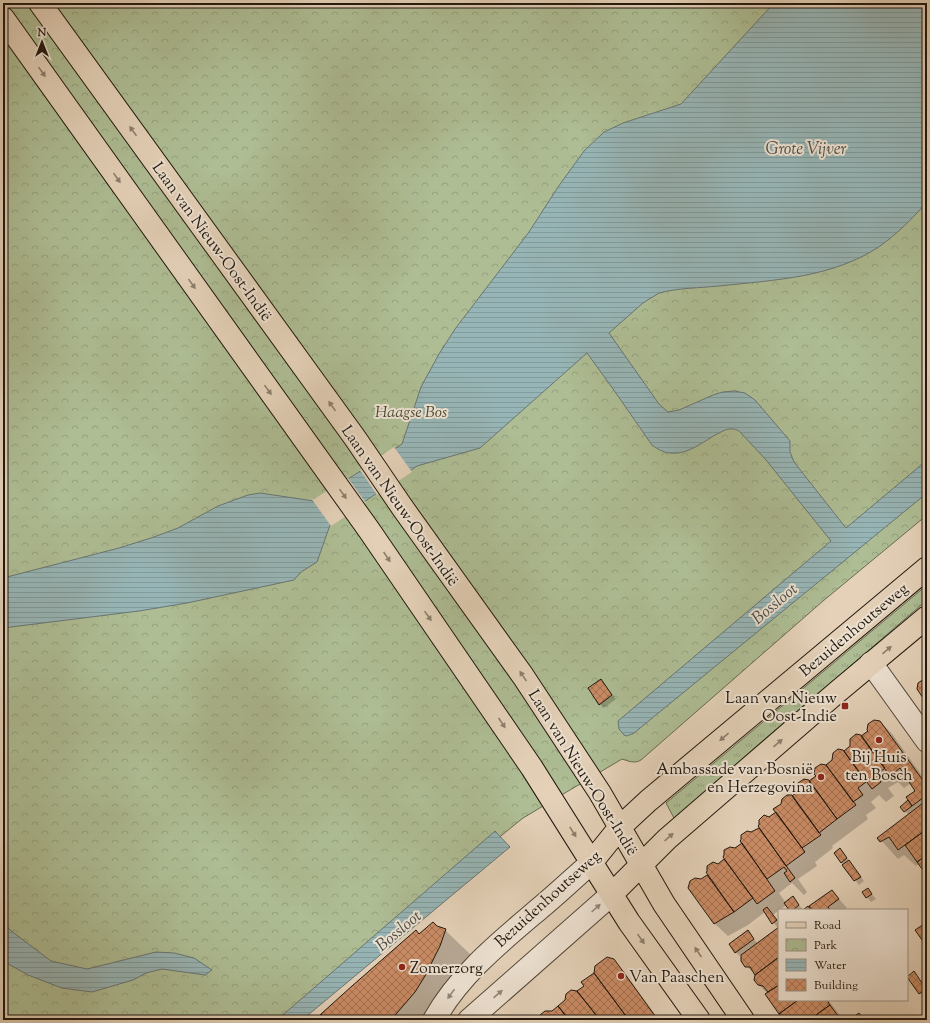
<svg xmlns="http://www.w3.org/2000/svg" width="930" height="1023" font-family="'Sorts Mill Goudy',serif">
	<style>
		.grass { fill: url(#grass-tufts); stroke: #686a51 }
		.park { fill: url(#park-crowns); stroke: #686a51 }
		.water { fill: url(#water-rules); stroke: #687673 }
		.pier { fill: #e4d1b8 }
		.shadow { fill: #0003 }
		.building { fill: url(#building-cross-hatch); stroke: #21180e }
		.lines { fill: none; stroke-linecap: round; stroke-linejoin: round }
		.minor-casing { stroke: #524638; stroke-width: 24 }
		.major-casing { stroke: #21180e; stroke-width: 24 }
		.minor { stroke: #ede1d1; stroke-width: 22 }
		.major { stroke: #e4d1b8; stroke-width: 22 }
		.oneway { fill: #8c7e6c }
		.oneway2 { fill: #918779 }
		.poi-dot { fill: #8f2418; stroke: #ede1d1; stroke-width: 1.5 }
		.labels { text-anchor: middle; stroke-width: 4; stroke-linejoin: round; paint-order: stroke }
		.street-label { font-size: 16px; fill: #21180e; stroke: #ede1d1 }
		.park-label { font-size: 16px; font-style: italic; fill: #4b4a36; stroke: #ede1d1 }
		.poi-label { font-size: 16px; fill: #21180e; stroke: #ede1d1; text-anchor: end }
		.water-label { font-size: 17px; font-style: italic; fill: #4a4f49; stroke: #ede1d1 }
	</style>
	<defs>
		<pattern id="grass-tufts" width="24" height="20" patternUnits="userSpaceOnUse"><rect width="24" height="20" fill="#aebd94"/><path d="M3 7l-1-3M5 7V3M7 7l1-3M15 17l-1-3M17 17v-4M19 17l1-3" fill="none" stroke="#95a27e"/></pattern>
		<pattern id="park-crowns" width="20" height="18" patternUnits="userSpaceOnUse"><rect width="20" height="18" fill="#aebd94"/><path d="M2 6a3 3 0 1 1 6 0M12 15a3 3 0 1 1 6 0" fill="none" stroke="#95a27e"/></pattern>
		<pattern id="water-rules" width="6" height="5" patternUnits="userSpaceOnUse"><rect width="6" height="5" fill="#97b5b6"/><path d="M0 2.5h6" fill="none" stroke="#829b9b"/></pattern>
		<pattern id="building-cross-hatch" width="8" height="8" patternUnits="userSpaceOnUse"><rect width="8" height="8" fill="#ca8c65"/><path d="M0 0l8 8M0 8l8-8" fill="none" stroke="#a47152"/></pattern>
	</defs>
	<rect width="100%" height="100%" fill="#e4d1b8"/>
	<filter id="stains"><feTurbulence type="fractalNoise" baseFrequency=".005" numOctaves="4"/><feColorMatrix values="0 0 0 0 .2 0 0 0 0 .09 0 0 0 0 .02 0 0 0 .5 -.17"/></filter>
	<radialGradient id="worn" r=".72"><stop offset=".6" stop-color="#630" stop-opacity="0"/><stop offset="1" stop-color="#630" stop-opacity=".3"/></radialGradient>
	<path class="grass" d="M927,585V600L674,818L666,803Z"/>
	<path class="park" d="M3,3H927V515L823,601L641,760C635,764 628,761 622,759L523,818L470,861L279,1020H3Z"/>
	<path class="water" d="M774,3H927V202C913,218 897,234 880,246C833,278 774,280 719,286C699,288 678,288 659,293L643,303L609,333L659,404L668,412L679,410L713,395L723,392L734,391L745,393L755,400L790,441V452L794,462L846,528L927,460V493L634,733L627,736L624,735L619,729L618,721L831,541L766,460L741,433C739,431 736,429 733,429C726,428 720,433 715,435C694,448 675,463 652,445L611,386L587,353L480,448L417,466L330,525L317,562L301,572L294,580L187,603L139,611L3,628V578L119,548L154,537L178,528L218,506L248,495L260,493L314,501L402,444L421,387L439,354L455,329L529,232L558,187L584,151L604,132L623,123L681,104Z
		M495,831L510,847L302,1020H277Z
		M3,921L10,930L51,961L87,969L156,952L174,953L194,958L212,970L205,975L162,969L146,973L133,980L92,992L62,988L28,975L3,961Z"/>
	<path class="pier" d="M394,447L412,472L377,495L360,470Z
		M348,478L366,503L331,526L311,498L314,499Z"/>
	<path class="shadow" d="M601,680L616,699L604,708L600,704Z
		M880,721L893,735L927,783V875L919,864L916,866L904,855L898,859L879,838L909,815L905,811L909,801L917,791L911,783L904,788L898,782L888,788L894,796L886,802L879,795L871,802L876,808L866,815L868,819L832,846L833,848L815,862L817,866L798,879L807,892L804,895L792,883L779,893L786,903L793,897L803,910H791L787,905L779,910L773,915L779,922V926L777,927L765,912L748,925L728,936L714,923L701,880L726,859L735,849L743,844L752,833L760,828L769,818L809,782L817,776L826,766Z
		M844,854L864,881L859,885L841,862Z
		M868,889L876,899L871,902L863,892Z
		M832,891L847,908L844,910H813Z
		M437,927L445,930L470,954L464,970L435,1020H316L420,935Z
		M779,929V1000H828L844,1020H785L768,994L759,985L756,976L742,961V954L740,956L735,952L748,932L758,944Z
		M613,960L622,969L659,1020H541L585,986L583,982Z
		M908,977H918L927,990V999L920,993Z"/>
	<path class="building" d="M601,679L612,695L599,705L588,688Z
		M924,679L927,680V704L917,689L918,683Z
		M874,720L880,721L927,786V795L912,806L906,797L915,791L900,768L890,776L861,736L868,731L867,730L868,724Z
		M856,734L861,735L885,768L876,775L881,782L872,789L844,751L850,746V739Z
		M838,749L843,750L866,782L858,788L863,795L853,802L826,765L832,760L833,753Z
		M821,764L826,765L856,805L837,819L809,781L816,776L814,774L815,768Z
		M804,779L809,780L837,819L819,833L792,796L798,791L797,789L798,783Z
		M787,795H792L821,835L802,848L773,809L781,804L782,799Z
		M908,800L912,806L904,812L900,807Z
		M927,800V829L898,850L889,837L880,842L877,838Z
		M776,812L805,852L786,866L758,826L759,825V820L764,815L769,817Z
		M759,828L795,878L790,882L784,873L787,871L784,867L767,879L740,841L741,840V835L747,831L751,832Z
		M927,829V855L917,862L905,845Z
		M742,843L775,891L757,904L723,857L724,855V850L730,847L735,848Z
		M840,848L847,858L841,863L834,853Z
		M927,855V876L917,862Z
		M724,859L753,898L734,912L706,872H707V866L713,862L718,864Z
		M849,860L861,877L854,881L842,865Z
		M707,875L734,912L714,924L688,888L690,881L695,878L701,879Z
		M868,888L872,894L866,898L862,892Z
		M832,890L839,899L828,907L830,910H812L809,906Z
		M793,896L799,905L793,910H789L784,903Z
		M808,906L811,910H803Z
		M767,907L777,920L772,924L763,910Z
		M433,922L437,926L446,929L440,946L425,976L415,992L391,1020H326L325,1019L321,1014L352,986L416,930L419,934Z
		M927,922V936L922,940L915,930Z
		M779,927V957L755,975L750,967H745L741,961V955Z
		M748,930L754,939L735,953L729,944Z
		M927,936V947L922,940Z
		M607,957L614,959L658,1020H629L594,973L595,966Z
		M779,957V985L768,992L763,986L758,985L754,980L755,975Z
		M914,971L926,989L919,994L907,977Z
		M594,973L625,1015L619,1020H600L577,991L584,986L581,982Z
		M779,985V1000H798L779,1014L765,994Z
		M571,990L577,991L600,1020H569L558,1006L565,1000L566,994Z
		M798,1000H827L830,1005L809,1020H783L779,1014Z
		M830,1005L841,1020H809Z
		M558,1006L569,1020H540V1015L545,1011H552Z
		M859,1013L864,1020H849Z
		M321,1014L326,1020H315Z"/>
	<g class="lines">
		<g class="minor-casing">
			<path id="minor" d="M871,663L927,741
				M434,1020C459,975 500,942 539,909C557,894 574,878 591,863
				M469,1020L612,894"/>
		</g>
		<g class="major-casing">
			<path id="major" d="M40,3L355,438L402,507L523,676L600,793L664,904L743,1020
				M3,18L369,530L532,768L629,922L699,1020
				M591,863L620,827L648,801L927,568
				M612,894L667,839L836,693L927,617"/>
		</g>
		<use href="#minor" class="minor"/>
		<use href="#major" class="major"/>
	</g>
	<defs><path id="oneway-solid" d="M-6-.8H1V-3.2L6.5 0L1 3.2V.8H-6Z"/></defs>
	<g class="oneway">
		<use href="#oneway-solid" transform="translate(42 72) rotate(55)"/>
		<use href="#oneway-solid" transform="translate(133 131) rotate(-126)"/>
		<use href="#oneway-solid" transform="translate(117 178) rotate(55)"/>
		<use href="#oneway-solid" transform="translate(192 284) rotate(55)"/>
		<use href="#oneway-solid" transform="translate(268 390) rotate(54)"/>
		<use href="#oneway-solid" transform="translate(332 406) rotate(-126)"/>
		<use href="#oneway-solid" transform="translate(343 494) rotate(54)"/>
		<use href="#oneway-solid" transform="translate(387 557) rotate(56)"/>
		<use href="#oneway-solid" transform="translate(428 616) rotate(55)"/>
		<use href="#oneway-solid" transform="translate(887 650) rotate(-40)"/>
		<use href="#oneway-solid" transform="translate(523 676) rotate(-124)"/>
		<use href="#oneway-solid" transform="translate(502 723) rotate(56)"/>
		<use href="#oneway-solid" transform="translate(724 737) rotate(140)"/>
		<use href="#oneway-solid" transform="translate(778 743) rotate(-41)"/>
		<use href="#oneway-solid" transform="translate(573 832) rotate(58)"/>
		<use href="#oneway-solid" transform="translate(669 837) rotate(-42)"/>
		<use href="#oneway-solid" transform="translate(641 939) rotate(55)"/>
		<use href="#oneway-solid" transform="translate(698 952) rotate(-124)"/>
	</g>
	<g class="oneway2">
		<use href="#oneway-solid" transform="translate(596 908) rotate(-42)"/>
		<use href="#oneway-solid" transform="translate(451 994) rotate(126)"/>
		<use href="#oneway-solid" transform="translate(498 994) rotate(-41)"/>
	</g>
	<g class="poi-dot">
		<rect x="841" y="702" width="8" height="8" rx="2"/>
		<circle cx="879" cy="740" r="4"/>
		<circle cx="821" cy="777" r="4"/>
		<circle cx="402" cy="967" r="4"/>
		<circle cx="621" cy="976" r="4"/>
	</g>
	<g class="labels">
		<g class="street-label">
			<text transform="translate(213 241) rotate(54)" y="6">Laan van Nieuw-Oost-Indië</text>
			<text transform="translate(401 505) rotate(55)" y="6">Laan van Nieuw-Oost-Indië</text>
			<text transform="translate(853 629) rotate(-40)" y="6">Bezuidenhoutseweg</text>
			<text transform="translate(584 772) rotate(58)" y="6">Laan van Nieuw-Oost-Indië</text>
			<text transform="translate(547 898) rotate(-42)" y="6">Bezuidenhoutseweg</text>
		</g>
		<g class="park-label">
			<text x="411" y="417">Haagse Bos</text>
		</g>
		<g class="poi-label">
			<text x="837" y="703">Laan van Nieuw<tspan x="837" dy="18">Oost-Indie</tspan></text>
			<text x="879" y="762" text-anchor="middle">Bij Huis<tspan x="879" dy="18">ten Bosch</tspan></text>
			<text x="813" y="774">Ambassade van Bosnië<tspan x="813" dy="18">en Herzegovina</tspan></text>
			<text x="410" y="973" text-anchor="start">Zomerzorg</text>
			<text x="629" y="982" text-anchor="start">Van Paaschen</text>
		</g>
		<g class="water-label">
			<text x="806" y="154">Grote Vijver</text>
			<text transform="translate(774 603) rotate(-40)" y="6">Bossloot</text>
			<text transform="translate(398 930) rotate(-40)" y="6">Bossloot</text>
		</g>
	</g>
	<rect width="930" height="1023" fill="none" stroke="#e4d1b8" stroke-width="16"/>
	<rect x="4" y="4" width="922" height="1015" fill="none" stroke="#21180e" stroke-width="2"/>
	<rect x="8" y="8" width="914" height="1007" fill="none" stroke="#21180e"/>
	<rect x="778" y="909" width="130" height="92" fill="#ede1d1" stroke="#9b9183"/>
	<rect x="786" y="922" width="20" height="6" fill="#e4d1b8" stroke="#9b9183"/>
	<text x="814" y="929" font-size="12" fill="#21180e">Road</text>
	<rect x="786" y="939" width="20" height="12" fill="url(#park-crowns)" stroke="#9b9183"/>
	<text x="814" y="949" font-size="12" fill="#21180e">Park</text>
	<rect x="786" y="959" width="20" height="12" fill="url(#water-rules)" stroke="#9b9183"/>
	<text x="814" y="969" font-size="12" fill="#21180e">Water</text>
	<rect x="786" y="979" width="20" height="12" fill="url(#building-cross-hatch)" stroke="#9b9183"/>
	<text x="814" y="989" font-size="12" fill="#21180e">Building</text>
	<g transform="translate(42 42)" stroke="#ede1d1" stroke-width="3" paint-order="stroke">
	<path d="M0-3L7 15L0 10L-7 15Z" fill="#21180e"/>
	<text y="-6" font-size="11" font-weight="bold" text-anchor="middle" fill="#21180e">N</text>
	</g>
	<rect width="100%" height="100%" filter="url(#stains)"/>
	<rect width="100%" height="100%" fill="url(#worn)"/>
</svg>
